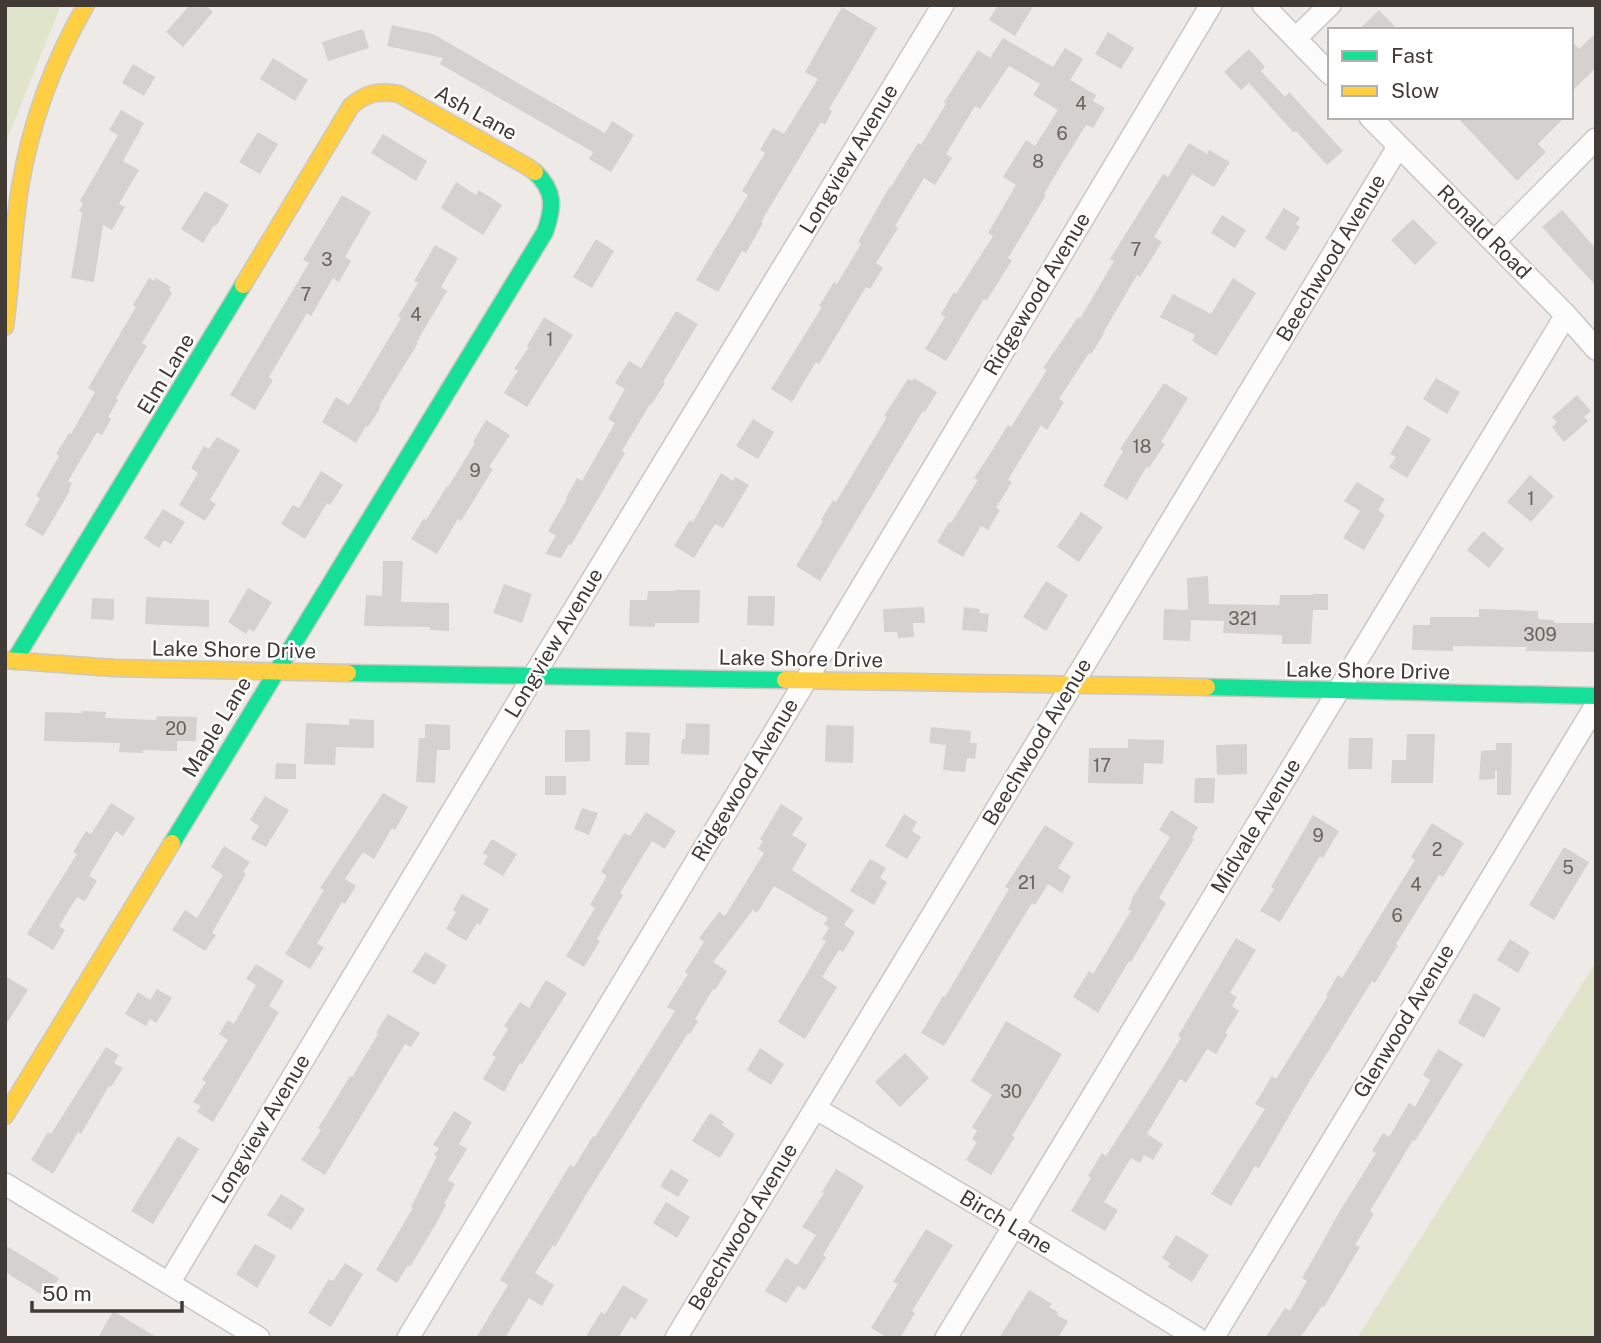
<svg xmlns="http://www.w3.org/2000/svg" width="1601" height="1343" font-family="'Public Sans',sans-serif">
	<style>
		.green { fill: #e0e4ca }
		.building { fill: #d5d1cf }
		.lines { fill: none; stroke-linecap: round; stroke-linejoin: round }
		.street-casing { stroke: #c9c6c4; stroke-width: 24 }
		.fast-casing { stroke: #cdc7c1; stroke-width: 19 }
		.slow-casing { stroke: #cdc7c1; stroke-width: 19 }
		.street { stroke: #fcfcfc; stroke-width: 21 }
		.fast { stroke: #16e098; stroke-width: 16 }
		.slow { stroke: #ffcf43; stroke-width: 16 }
		.labels { text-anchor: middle; stroke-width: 5; stroke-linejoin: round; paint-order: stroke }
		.number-label { font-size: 18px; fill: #68615d }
		.street-label { font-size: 21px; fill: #423a35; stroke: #fff }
	</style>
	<rect width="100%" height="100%" fill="#edeae8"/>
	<path class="green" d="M5,5H61L5,144Z
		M1596,962V1338H1357Z"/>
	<path class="building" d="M190,5H205L213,12L183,47L166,32Z
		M998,5H1034L1015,36L989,20Z
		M842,7L877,28L829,109L832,111L825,125L821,122L761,222L763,223L746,253L742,251L718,292L696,280L748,195L742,191L765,153L760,150L773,128L784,134L818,79L805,72Z
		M1379,10L1398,30H1359Z
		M392,25L433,34L605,133L612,121L634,135L611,172L589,159L593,152L440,64L443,58L387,46Z
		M363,29L369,48L328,61L322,42Z
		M1108,32L1134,48L1121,69L1095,54Z
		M1596,33V68L1571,92V40L1579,49Z
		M1003,38L1053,67L1065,48L1083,59L1070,80L1096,95L1093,101L1105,108L1093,128L1086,125L1063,162L1044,194L1046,195L1008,258L1012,260L987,300L984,299L946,361L925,349L945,317L941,314L954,292L956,294L993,236L988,233L1016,185L1003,177L1026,140L1035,146L1058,110L1033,95L1040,84L1009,66L980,109L975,106L946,154L952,158L935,185L924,178L895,226L898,228L876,263L883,268L870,289L866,287L819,364L816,362L792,402L771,389L822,307L819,306L834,282L837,284L861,244L858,242L890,186L891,187L918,143L921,145L946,104L944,102L978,50L990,58Z
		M1249,49L1265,67L1261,71L1285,97L1289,92L1343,151L1327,165L1296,131L1294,133L1249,83L1241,90L1224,72Z
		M273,58L308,80L295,101L260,79Z
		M133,64L155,77L144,96L122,83Z
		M121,110L144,123L123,161L139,170L119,204L125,207L112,230L103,225L94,282L71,278L82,213L79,211L83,204L80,201L118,135L109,130Z
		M1457,117H1565L1538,144L1546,152L1517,181Z
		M258,132L278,144L260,174L239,162Z
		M383,134L427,161L416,181L371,153Z
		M1189,143L1207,154L1209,150L1230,162L1214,187L1192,174L1154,237L1162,242L1140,277L1137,275L1103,333L1104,334L1091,354L1089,353L1059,399L1064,402L1047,430L1041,425L1008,480L1012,482L996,508L1000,510L988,530L981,526L963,557L937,542L949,522L951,523L978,480L974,478L988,457L1008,425L1011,427L1047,370L1043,368L1078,317L1080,319L1114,261L1110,259L1163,174L1168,177Z
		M456,182L476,195L479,190L502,205L483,235L441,208Z
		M205,191L229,205L216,226L214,225L203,243L181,229Z
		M342,195L371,212L345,257L351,261L339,282L333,278L311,316L307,313L269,377L273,380L255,410L230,395L309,263L303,260Z
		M1284,208L1300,218L1296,224L1300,227L1285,251L1265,238Z
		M1562,210L1596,249V286L1542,227Z
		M1222,215L1246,230L1235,248L1211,233Z
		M1413,219L1437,243L1415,265L1391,240Z
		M596,239L614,251L592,288L573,277Z
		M435,245L458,258L441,287L447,291L416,343H418L379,406L381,407L368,427L366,426L356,443L322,422L336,397L349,405L401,318L398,316L418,283L414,281Z
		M149,278L154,281L156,278L171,287L169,290L172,293L142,343L147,346L116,398L118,400L108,417L111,419L102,435L97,432L68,481L72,483L69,490L70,491L43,536L25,525L40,498L36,496L59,456L56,454L69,433L71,434L95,392L88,388L136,307L133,305Z
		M1233,278L1256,293L1216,356L1192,341L1195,335L1160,317L1173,294L1211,314Z
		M676,311L698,324L663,382L665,383L651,405L650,404L622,451L625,453L571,545L569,544L561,558L545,554L556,536L548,531L567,499L566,498L577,478L582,481L615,423L608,419L625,389L615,383L629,361L641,368Z
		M544,317L573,335L527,407L504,393L518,370L514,369L529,347L527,346Z
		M914,378L937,392L925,412L923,411L820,581L796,566L823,521L821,520L833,500L836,502L887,417L884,416L908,379L912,381Z
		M1436,378L1460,392L1447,414L1423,399Z
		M1164,383L1188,398L1161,442L1165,444L1149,468L1147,466L1127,500L1103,486L1123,451L1120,449Z
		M1577,395L1591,411L1584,417L1588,421L1564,442L1552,427L1557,422L1552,417Z
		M753,419L774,432L758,459L736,446Z
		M486,420L510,435L489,467L493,469L461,521L458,519L437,554L411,539L424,518L426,520L447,486L448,487L475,443L473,442Z
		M1407,425L1431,439L1407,478L1389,467L1396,457L1390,454Z
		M217,437L240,450L210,500L216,504L205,521L179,505L198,473L191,468L204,446L209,449Z
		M321,471L343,485L330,505L327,503L305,539L281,524L293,505L299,508Z
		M721,473L733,481L735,477L749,485L723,528L715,524L694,558L674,546L690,520L693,522Z
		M1530,475L1554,496L1531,522L1507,502Z
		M1357,482L1385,499L1378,510L1385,515L1364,550L1343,538L1360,511L1344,501Z
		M163,509L185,522L171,544L164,540L159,548L144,538Z
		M1081,512L1103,527L1079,562L1057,547Z
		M1483,531L1504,549L1489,568L1467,550Z
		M383,561H403L401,602L449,603V631L430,630V627L364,626L366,595L382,596Z
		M1208,576L1209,604L1279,605L1280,595H1313V594H1328V610H1313L1311,644H1282V635L1223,633L1224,621L1191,620L1190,641L1163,640L1164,609L1188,610L1187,578Z
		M1046,581L1068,595L1046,631L1023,617Z
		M504,584L532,594L522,623L493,613Z
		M248,588L272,602L254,632L249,629L246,634L228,622Z
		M675,590H700L699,623H655V627L629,626L630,600H647L648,591H675Z
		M748,596H775L774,626L747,625Z
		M146,597L209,600V627L145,624Z
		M92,598L114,599V620L91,619Z
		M924,607L925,623H913L914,637L898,638L897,632H884L883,609Z
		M964,607L980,609L979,613L989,614L987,632L962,630Z
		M1479,609L1538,611V619L1554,620V623H1596V652L1526,651L1527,647L1453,646V651L1412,650L1413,625H1430V617H1479Z
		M82,711L106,712L105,718L156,720L157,716L197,717L196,741H177V751L143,750V753L119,752L120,743L44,741L45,712L82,713Z
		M349,719L374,720V748L336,747L335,765L304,764L306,723L349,725Z
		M686,723L710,724L709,755L681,754L682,739H685Z
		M425,724L450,725V750H437L435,783L416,782L419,738H425Z
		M826,725L854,726L853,763L825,762Z
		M931,727L971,731L970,743H977L975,759L967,758L965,772L943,770L946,745L929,743Z
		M565,730H590V761L565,762Z
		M626,732L650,733L649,765H625Z
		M1407,734H1435L1433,783H1391L1392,760H1406Z
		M1349,738H1373L1372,769H1348Z
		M1128,739L1164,740L1163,764L1144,763L1143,784L1088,783L1089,748H1128Z
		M1496,743H1512L1511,795H1497V770H1495V779L1479,780L1481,751L1496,750Z
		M1247,744V774L1217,775L1216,745Z
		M276,763L296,764V779H275Z
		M545,776H566V795H545Z
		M1195,778H1215L1214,803H1194Z
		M383,793L408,807L395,830L392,828L374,859L363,852L345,879L356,886L345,904L342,902L317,944L324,947L310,969L285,954L324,890L320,888Z
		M265,796L289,810L266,847L251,839L259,826L250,820Z
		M111,803L135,818L123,836L116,831L89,876L97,881L85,901L77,897L59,926L65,930L53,950L27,934L77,854L73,852L86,831L91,834Z
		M781,804L803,818L792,835L807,844L792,870L854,910L844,925L855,932L843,952L839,950L822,977L837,987L805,1039L778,1022L826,941L822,939L829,928L824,924L828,918L774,886L757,913L753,910L713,962L727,971L715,990L713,989L695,1019L698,1021L690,1034L688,1033L584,1198L555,1247L553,1245L535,1273L554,1285L542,1306L529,1298L505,1338H476L508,1285L500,1280L570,1165L574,1167L593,1136L595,1137L675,1011L667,1007L688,974L685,972L704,942L699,938L719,912L725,916L764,853L758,849L763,841L760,839Z
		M582,808L598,813L589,835L574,829Z
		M1171,810L1198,827L1192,838L1194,839L1159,898L1166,903L1131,962L1129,961L1098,1013L1073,997L1089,971L1093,974L1131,911L1128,909L1132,901L1131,900L1170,837L1159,830Z
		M646,812L676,831L665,849L652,841L620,893L623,895L597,939L600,941L584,967L566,956L595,908L590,905L607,876L601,872L624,833L630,836Z
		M904,814L917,822L912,831L921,837L907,859L885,846Z
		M1313,815L1339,831L1323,858L1320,856L1280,922L1260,911L1274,889L1271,887Z
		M1432,823L1464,843L1443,877L1439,875L1396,944L1398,945L1375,983L1372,981L1306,1087L1259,1168L1255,1166L1231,1206L1211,1194L1265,1109L1255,1104L1272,1076L1276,1079L1328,996L1326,995L1338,975L1342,978L1415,860L1411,857Z
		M1045,825L1074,843L1058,868L1071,876L1062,893L1048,884L1035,905L1032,903L944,1046L921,1033L943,996L945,997L1009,889L1005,887Z
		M492,839L517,854L503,876L483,864L488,856L483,853Z
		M224,846L250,862L243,872L246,874L212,933L216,935L205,951L172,930L185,910L197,918L223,875L211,867Z
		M1564,847L1589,862L1554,920L1529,905Z
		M870,859L886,868L880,878L887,882L874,905L850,891Z
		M462,894L489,909L480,925L477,923L466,941L446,929L456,912L453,910Z
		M1236,938L1256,950L1230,993L1237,997L1232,1006L1239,1011L1225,1033L1228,1034L1216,1054L1207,1049L1186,1083L1180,1079L1147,1134L1163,1144L1153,1160L1144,1155L1140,1163L1131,1158L1104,1202L1118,1210L1105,1231L1071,1211L1091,1178L1088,1176L1102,1153L1106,1156L1155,1080L1181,1038L1178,1036Z
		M1510,939L1530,952L1518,973L1497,960Z
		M425,952L447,965L435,985L412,972Z
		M256,964L284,981L269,1006L279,1012L213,1122L197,1112L201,1106L193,1102L206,1082L202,1080L228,1040L219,1034L228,1020L234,1024L256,985L246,979Z
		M5,976L28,990L5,1026Z
		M546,980L567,993L522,1064L520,1063L504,1092L483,1079L496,1057L492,1055L508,1029L504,1026L520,1002L529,1008Z
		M157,989L172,998L156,1023L150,1019L146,1026L125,1014L138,992L150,1000Z
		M1474,993L1501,1008L1484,1038L1458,1023Z
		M388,1014L420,1033L411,1047L405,1044L325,1175L301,1160L321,1130L318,1128L330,1109L350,1076L352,1077L378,1034L376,1033Z
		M1006,1021L1062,1054L1012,1136L1015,1137L991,1175L966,1160L977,1142L972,1139L977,1131L972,1127L992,1095L971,1081Z
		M106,1047L119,1055L114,1063L123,1068L111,1087L109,1086L81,1134L78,1132L53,1174L31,1160L48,1132L51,1134Z
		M760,1048L784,1064L771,1085L747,1070Z
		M1438,1049L1463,1064L1415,1141L1413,1140L1370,1211L1374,1214L1355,1245L1360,1247L1324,1307L1322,1306L1300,1338H1265L1285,1308L1290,1311L1307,1281L1302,1278L1320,1247L1338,1214L1376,1153L1372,1151L1383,1133L1389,1137L1409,1103L1415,1107L1430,1080L1423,1075Z
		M905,1053L929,1078L900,1107L875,1082Z
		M454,1111L472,1122L459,1144L467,1149L448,1180L455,1184L444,1204L446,1205L437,1222L410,1267L408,1265L397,1283L376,1270L413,1208L411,1207L437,1156L434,1155L439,1148L433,1145Z
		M710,1113L724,1122L722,1125L735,1134L720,1158L692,1141Z
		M178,1136L199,1149L153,1224L131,1211Z
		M671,1169L689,1180L678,1197L660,1186Z
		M836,1169L864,1186L823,1255L826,1257L805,1290L798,1286L786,1303L765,1291L786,1258L797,1265L816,1235L802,1227L824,1193L822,1192Z
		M281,1194L305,1209L291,1230L267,1215Z
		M666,1202L690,1217L677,1238L653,1223Z
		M926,1229L953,1245L912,1311L915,1313L900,1338H888L871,1328L898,1284L893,1282Z
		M1176,1235L1209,1255L1192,1282L1168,1267L1170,1263L1162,1258Z
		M255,1244L276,1256L257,1288L236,1274Z
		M5,1245L59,1278L47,1298L5,1272Z
		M345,1263L363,1274L331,1327L308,1313L329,1279L333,1281Z
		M623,1285L648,1300L635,1320L631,1317L618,1338H585L601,1312L605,1314Z
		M1029,1290L1052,1304L1049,1307L1058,1312L1057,1315L1068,1321L1058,1338H999Z
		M113,1311L158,1338H98Z"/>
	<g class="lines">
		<g class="street-casing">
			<path id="street" d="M1263,5L1330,74
				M1296,38L1330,5
				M1370,117L1566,315L1596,349
				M1494,242L1596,139
				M815,1108L1014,1226L1197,1338
				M5,1184L259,1338
				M169,1283L533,677L943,5
				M408,1338L806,680L1211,5
				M676,1338L1398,147
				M946,1338L1566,315
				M1213,1338L1596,705"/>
		</g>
		<g class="fast-casing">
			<path id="fast" d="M14,661L243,285
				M348,673L785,680
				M1207,687L1596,696
				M172,843L545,232C554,207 555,191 535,172"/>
		</g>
		<g class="slow-casing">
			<path id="slow" d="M243,285L351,106C366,93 379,90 399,94L528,167L535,172
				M5,327C11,281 13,233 20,187C31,122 53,62 86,5
				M5,660L114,668L348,673
				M785,680L1207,687
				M5,1116L172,843"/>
		</g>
		<use href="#street" class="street"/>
		<use href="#fast" class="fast"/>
		<use href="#slow" class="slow"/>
	</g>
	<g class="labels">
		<g class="number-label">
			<text x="1081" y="110">4</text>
			<text x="1062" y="140">6</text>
			<text x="1038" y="168">8</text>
			<text x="1136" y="256">7</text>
			<text x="327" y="266">3</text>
			<text x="306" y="301">7</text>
			<text x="416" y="321">4</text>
			<text x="550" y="346">1</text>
			<text x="1142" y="453">18</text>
			<text x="475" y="477">9</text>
			<text x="1531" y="505">1</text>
			<text x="1243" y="625">321</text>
			<text x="1540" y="641">309</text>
			<text x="176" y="735">20</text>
			<text x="1102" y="772">17</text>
			<text x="1318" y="842">9</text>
			<text x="1437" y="856">2</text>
			<text x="1568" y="874">5</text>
			<text x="1027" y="889">21</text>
			<text x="1416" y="891">4</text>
			<text x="1397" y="922">6</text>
			<text x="1011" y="1098">30</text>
		</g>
		<g class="street-label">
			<text transform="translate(476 113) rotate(29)" y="7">Ash Lane</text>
			<text transform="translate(849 159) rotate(-59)" y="7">Longview Avenue</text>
			<text transform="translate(1484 232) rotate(45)" y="7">Ronald Road</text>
			<text transform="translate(1331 258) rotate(-59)" y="7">Beechwood Avenue</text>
			<text transform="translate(1037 294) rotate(-59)" y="7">Ridgewood Avenue</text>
			<text transform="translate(166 374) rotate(-59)" y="7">Elm Lane</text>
			<text transform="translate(554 643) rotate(-59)" y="7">Longview Avenue</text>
			<text transform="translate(234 650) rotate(1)" y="7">Lake Shore Drive</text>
			<text transform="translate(801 659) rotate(1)" y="7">Lake Shore Drive</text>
			<text transform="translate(1368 671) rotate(1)" y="7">Lake Shore Drive</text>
			<text transform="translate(217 727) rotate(-59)" y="7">Maple Lane</text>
			<text transform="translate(1037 742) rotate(-59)" y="7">Beechwood Avenue</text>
			<text transform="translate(745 780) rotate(-59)" y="7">Ridgewood Avenue</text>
			<text transform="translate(1256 826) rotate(-59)" y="7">Midvale Avenue</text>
			<text transform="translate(1404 1021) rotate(-59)" y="7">Glenwood Avenue</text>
			<text transform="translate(261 1129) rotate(-59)" y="7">Longview Avenue</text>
			<text transform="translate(1006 1222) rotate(31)" y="7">Birch Lane</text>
			<text transform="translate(743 1227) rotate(-59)" y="7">Beechwood Avenue</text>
		</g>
	</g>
	<rect width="1601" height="1343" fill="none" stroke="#423a35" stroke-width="14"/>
	<rect x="1328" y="28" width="245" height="91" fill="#ffffff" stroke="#b3b0ae" stroke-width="2"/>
	<rect x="1342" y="51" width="35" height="10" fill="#16e098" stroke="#b3b0ae" stroke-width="2"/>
	<text x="1391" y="63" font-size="21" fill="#423a35">Fast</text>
	<rect x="1342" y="86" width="35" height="10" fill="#ffcf43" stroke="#b3b0ae" stroke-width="2"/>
	<text x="1391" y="98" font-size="21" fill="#423a35">Slow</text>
	<path d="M32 1301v10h150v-10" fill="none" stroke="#423a35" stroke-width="3.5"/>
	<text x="42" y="1301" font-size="21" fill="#423a35" stroke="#ffffff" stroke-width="5" paint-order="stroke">50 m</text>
</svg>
